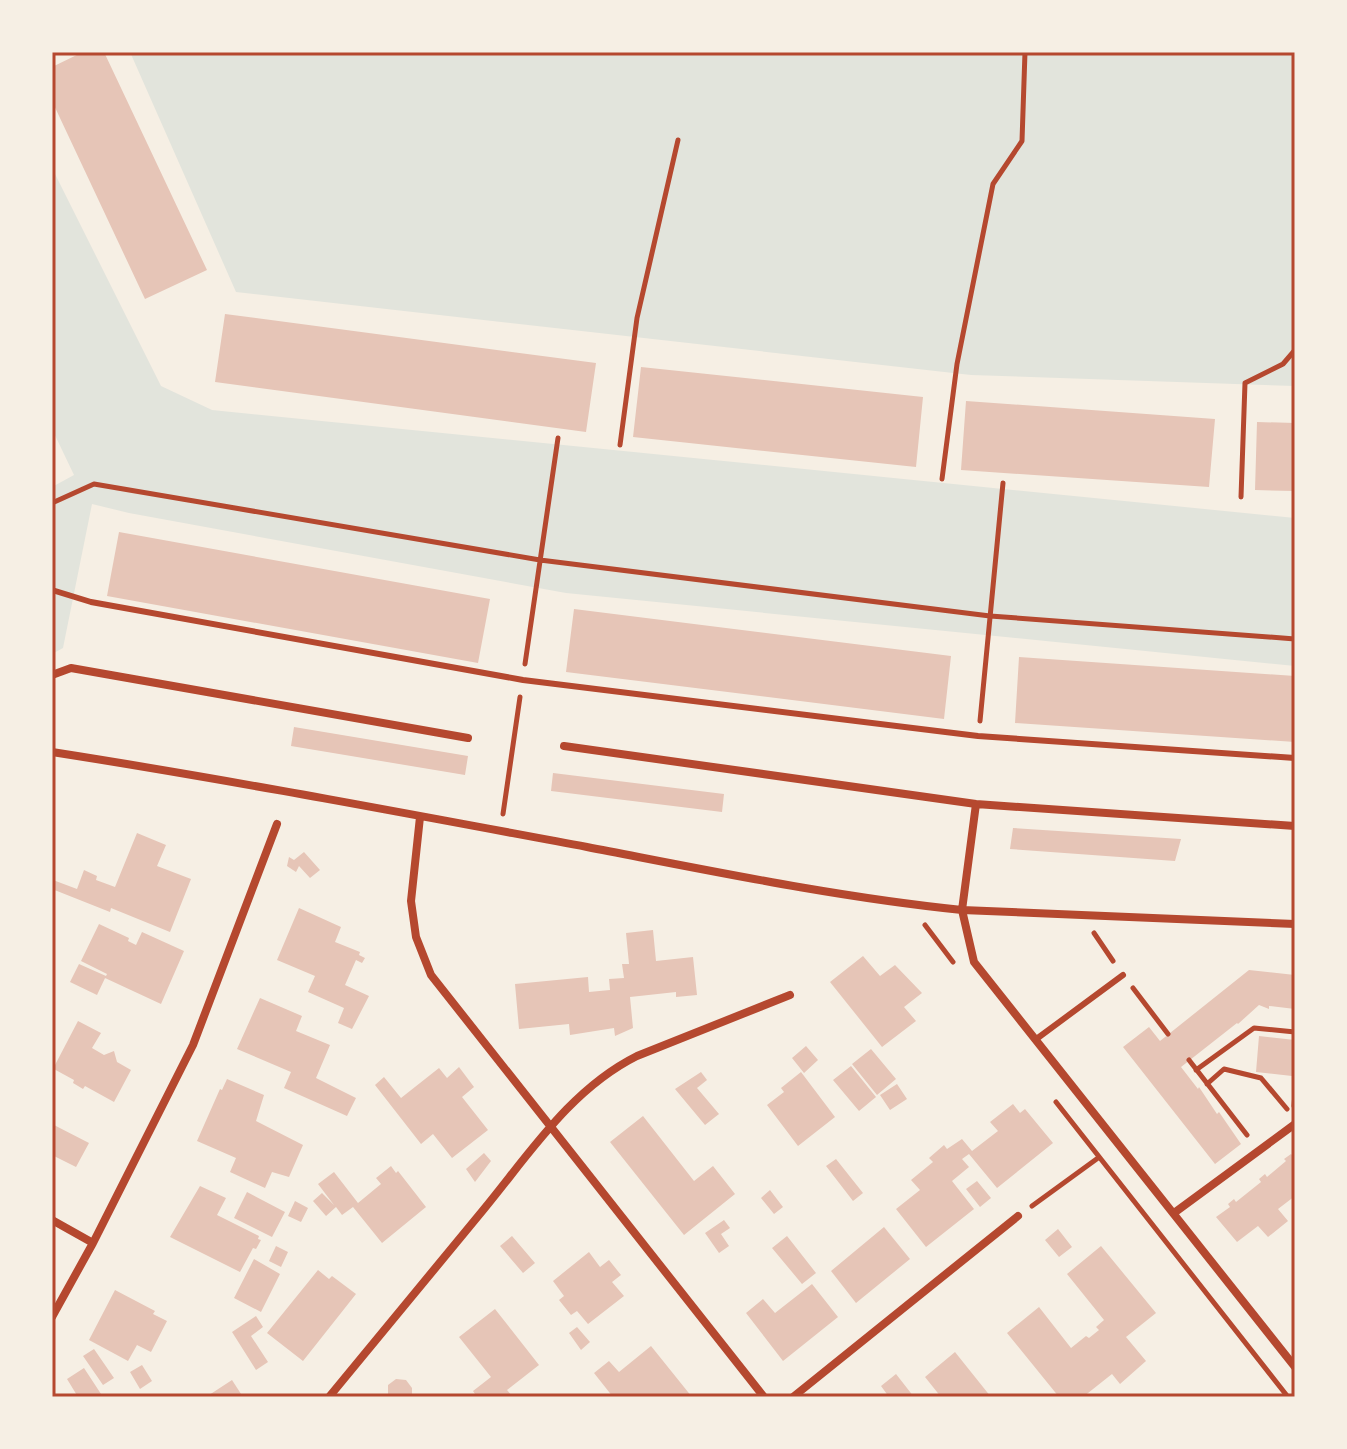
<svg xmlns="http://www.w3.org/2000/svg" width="1347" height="1449" font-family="'Times New Roman',serif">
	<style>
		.green { fill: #e2e4dc }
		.building { fill: #e6c5b7 }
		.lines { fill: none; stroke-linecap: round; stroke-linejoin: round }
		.path { stroke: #b5482f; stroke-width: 5 }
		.service { stroke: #b5482f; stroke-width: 6 }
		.minor { stroke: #b5482f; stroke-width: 8 }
		.neatline { fill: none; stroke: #b5482f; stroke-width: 3 }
	</style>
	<rect width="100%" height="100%" fill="#f6efe4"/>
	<path class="green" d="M130,52H1295V386L971,375L236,292Z
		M52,168L161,386L212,410L1295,518V666L566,593L129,513L92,504L63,648L52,654V487L74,475L52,429Z"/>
	<path class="building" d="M83,52H104L207,270L145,299L52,101V67Z
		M225,314L596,363L586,432L215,382Z
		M641,367L923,397L916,467L633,437Z
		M966,401L1215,419L1209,487L961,470Z
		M1257,422L1295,423V491L1255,490Z
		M119,532L490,599L478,663L107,596Z
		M574,609L951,656L944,719L566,672Z
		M1019,657L1295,676V742L1015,723Z
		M294,727L468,756L465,775L291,746Z
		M553,773L724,794L722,812L551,791Z
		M1013,828L1181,839L1175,861L1010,849Z
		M137,833L166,845L157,866L191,879L170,932L111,908L110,912L52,889L53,880L77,889L84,870L97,876L96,880L115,887Z
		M304,852L320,870L310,878L299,866L296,872L287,866L289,857L294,860Z
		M299,908L341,927L335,942L360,952L359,955L365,958L362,963L356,960L345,985L369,996L352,1029L338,1023L344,1008L308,992L315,976L277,960Z
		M99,924L129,938L128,941L136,945L142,932L184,951L161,1004L105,978L107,974L81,961Z
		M653,930L656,961L693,957L697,995L676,997V992L630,997L633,1028L615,1036L614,1028L570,1035L569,1024L519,1029L515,984L588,977L589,992L610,990L609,979L624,978L622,964H629L626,933Z
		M863,956L880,976L895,965L922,993L904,1007L916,1021L882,1047L830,982Z
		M79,964L106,976L97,995L70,982Z
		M1249,970L1295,975V1009L1269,1006V1009L1259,1005L1238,1024L1237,1023L1181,1067L1198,1089L1199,1087L1217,1114L1219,1112L1241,1144L1215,1164L1123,1047L1149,1027L1160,1041Z
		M260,998L302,1016L296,1031L330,1045L316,1078L356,1098L347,1116L284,1088L291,1072L237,1049Z
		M78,1021L101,1033L92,1048L104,1055L114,1051L117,1062L131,1070L114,1102L85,1086L83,1089L73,1083L74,1080L52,1068V1063L55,1065Z
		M1259,1036L1295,1040L1292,1076L1256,1072Z
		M806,1046L818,1060L804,1073L792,1058Z
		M871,1049L896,1079L877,1095L852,1064Z
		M851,1066L876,1097L859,1111L833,1080Z
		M459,1067L474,1087L462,1097L488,1130L452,1158L433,1134L421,1144L375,1085L384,1077L401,1098L439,1068L447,1078Z
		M701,1072L707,1080L697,1088L719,1114L705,1125L675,1089Z
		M801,1072L835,1117L798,1146L767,1105L784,1092L781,1088Z
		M227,1079L264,1095L256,1121L303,1145L289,1177L272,1172L265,1188L230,1172L236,1158L197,1141L220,1089L222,1090Z
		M897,1084L907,1099L890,1110L880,1095Z
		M1013,1104L1020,1113L1025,1109L1053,1143L997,1188L969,1154L962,1159L969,1167L952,1181L974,1209L926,1247L896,1209L920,1190L911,1180L933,1162L929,1158L944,1145L947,1149L962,1139L972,1151L998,1131L990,1122Z
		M643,1116L694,1181L713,1166L735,1194L684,1235L610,1142Z
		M54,1125L89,1143L76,1167L52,1155V1127Z
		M484,1153L491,1161L475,1182L466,1169Z
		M1291,1154L1293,1156L1295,1155V1196L1278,1209L1288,1221L1268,1237L1258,1226L1237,1242L1216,1217L1230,1207L1228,1204L1234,1199L1236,1202L1261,1182L1259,1179L1265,1174L1267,1177L1286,1161L1284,1159Z
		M836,1159L863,1193L853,1201L826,1166Z
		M391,1166L396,1173L398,1171L426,1207L382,1243L353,1207L342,1215L336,1207L326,1216L313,1201L322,1193L334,1205L318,1184L334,1172L358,1203L381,1184L376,1178Z
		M977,1181L991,1198L980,1207L966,1189Z
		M200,1186L226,1198L217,1215L259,1236L258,1239L261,1240L256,1249L253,1248L240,1272L170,1237Z
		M770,1190L783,1207L774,1214L761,1198Z
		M247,1192L285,1212L272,1237L234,1218Z
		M295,1201L308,1208L301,1222L288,1216Z
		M724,1220L730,1228L721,1234L729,1246L719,1253L705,1233Z
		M884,1227L910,1259L856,1303L831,1271Z
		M1058,1229L1072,1247L1059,1257L1045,1240Z
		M512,1236L535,1263L523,1273L500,1246Z
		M787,1236L816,1273L802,1284L772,1248Z
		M276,1246L288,1252L281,1267L269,1261Z
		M1101,1246L1156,1313L1126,1337L1146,1361L1120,1384L1112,1374L1083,1397H1059L1007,1333L1039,1307L1071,1348L1086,1336L1089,1338L1099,1330L1096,1327L1104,1320L1067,1274Z
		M589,1252L600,1267L609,1260L621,1275L612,1282L624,1296L588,1324L577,1311L571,1315L559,1300L564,1296L553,1281Z
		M254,1259L280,1274L261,1312L234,1298Z
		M318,1270L329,1279L332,1276L356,1294L303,1361L267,1333Z
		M812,1284L838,1317L783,1361L746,1313L763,1299L775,1313Z
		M115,1290L155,1311L153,1314L167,1321L151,1352L137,1345L128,1361L89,1340Z
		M495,1309L539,1365L507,1390L513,1397H477L473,1391L491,1377L459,1337Z
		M256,1316L263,1327L251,1336L268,1362L256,1370L232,1332Z
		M577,1327L590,1342L581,1350L569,1333Z
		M651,1346L692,1397H613L594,1373L609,1361L619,1372Z
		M94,1349L114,1378L103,1385L83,1356Z
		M955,1352L991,1397H941L925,1377Z
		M142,1365L152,1381L140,1389L130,1372Z
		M84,1368L103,1397H78L67,1379Z
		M896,1374L914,1397H889L881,1386Z
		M396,1379L406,1380L412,1388V1397H388V1385Z
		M232,1380L243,1397H206Z"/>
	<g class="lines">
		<path class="path" d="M620,445L637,318L678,140
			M942,479L957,364L993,184L1022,141L1025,52
			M1241,497L1245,383L1283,364L1295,350
			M52,503L94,484L540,560L990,616L1295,639
			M525,664L558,438
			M980,721L1003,483
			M503,814L520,697
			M925,925L953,962
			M1094,933L1113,961
			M1133,988L1168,1034
			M1189,1060L1247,1135
			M1196,1070L1254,1028L1295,1032
			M1207,1084L1224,1069L1261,1078L1287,1109
			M1056,1102L1288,1397
			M1294,1106L1295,1093
			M1032,1206L1098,1158"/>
		<path class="service" d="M52,590L91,602L523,680L978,736L1295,758
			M1035,1040L1123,975"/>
		<path class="minor" d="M52,675L71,668L468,738
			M564,746L976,804L1295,826
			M52,752C231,780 409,814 587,847C712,871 836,897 962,910L1295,924
			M976,804L962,910L974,962L1295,1367
			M420,817L411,901L416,937L431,975L764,1397
			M1174,1213L1295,1124
			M52,1220L93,1243
			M52,1317L93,1243L193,1045L277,824
			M329,1397C381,1334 432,1272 484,1209C530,1153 571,1089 637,1056L790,995
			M793,1397L1018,1216"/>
	</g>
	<rect width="1347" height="1449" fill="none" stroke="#f6efe4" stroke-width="108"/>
	<rect x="54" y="54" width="1239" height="1341" class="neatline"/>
</svg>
